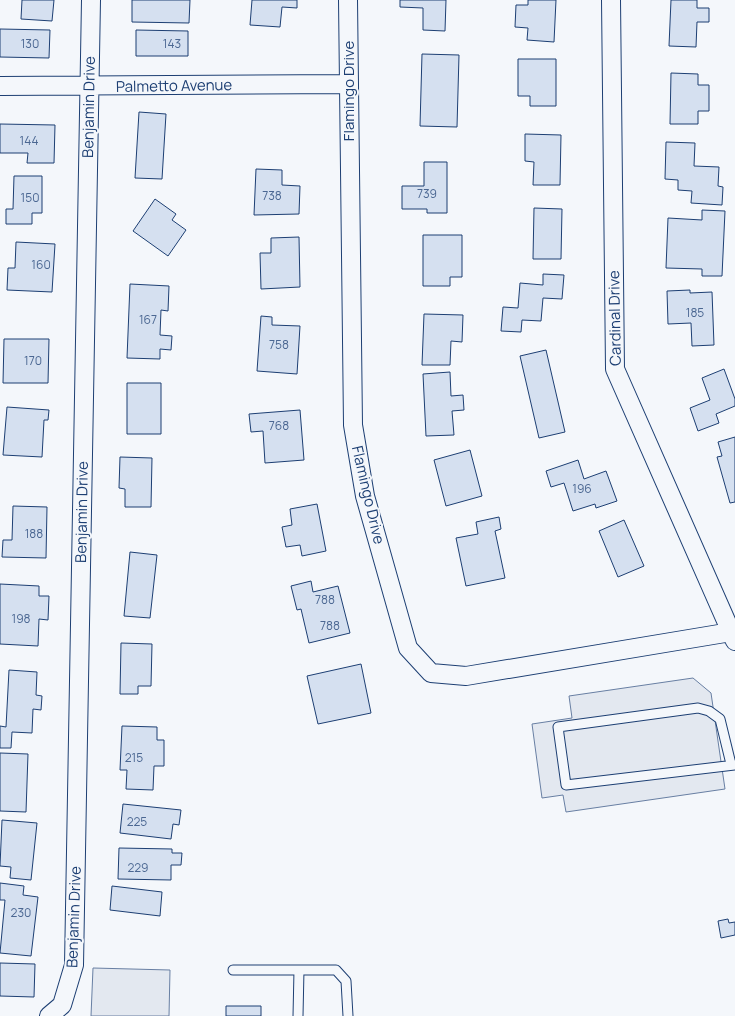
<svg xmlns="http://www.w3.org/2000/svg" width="735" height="1016" font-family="Manrope,sans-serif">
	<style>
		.parking { fill: #e3e8f0; stroke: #687fa3 }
		.building { fill: #d5e0f0; stroke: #1d3f73 }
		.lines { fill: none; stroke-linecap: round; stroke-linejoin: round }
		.lane-casing { stroke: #1d3f73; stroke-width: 11 }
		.street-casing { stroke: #1d3f73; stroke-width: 20 }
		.lane { stroke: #f4f7fb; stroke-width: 9 }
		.street { stroke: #f4f7fb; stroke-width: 18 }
		.labels { text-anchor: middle; stroke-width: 4; stroke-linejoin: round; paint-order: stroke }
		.number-label { font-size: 12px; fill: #4b6792 }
		.street-label { font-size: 15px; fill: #1d3f73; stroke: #f4f7fb }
	</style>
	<rect width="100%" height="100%" fill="#f4f7fb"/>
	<path class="parking" d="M693,678L711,693L725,789L566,812L563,795L542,798L532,724L572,718L569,696Z
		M93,968L170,970L169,1016H91Z"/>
	<path class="building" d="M22,0H54L52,21L21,19Z
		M132,0H190L189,23L132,22Z
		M252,0H297V8L282,7L280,27L250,25Z
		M400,0H446L445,31L423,30V8L400,7Z
		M528,0H556L554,42L527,40L528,28L515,27L516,5H528Z
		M671,0H697V8H709V22H697L696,47L669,46Z
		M0,29L50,30L49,58L0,57Z
		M136,30L188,31V56H136Z
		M422,54L459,55L457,127L420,126Z
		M518,59H556V106H530V96H518Z
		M671,73L698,74V85H709V111H698V124H670Z
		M139,112L166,114L162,179L135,178Z
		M0,124L55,125L54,163H27L28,153H0Z
		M525,134L561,135L560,185H533L534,162L525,161Z
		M666,142L695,143L694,166L719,167L718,186L723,187L722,205L691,203L692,191L678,190V180L665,179Z
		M424,162H447V213H427V209H402V186H424Z
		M256,169L282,170V185L300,186L299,214L254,215Z
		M14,176H42V213H32V224H6V209H13Z
		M155,199L176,214L172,220L186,230L168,256L133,231Z
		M534,208L562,209L561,259H533Z
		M702,210L725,211L722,276H702V269L666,268L668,218L702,220Z
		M423,235H462V277H450V286H423Z
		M299,237L300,287L261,289L260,253H271V238Z
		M16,242L55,244L52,292L7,290L8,268H15Z
		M543,274L564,275L562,299L543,298L541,321L522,320L521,332L501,331L503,307L518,308L520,283L543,285Z
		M130,284L169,286L168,311L161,310L160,335L172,336L171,350L160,349V359L127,358Z
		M690,290V293L712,292L714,345L692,346L691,323L668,324L667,291Z
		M424,314L463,315L462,342L451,341L450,365H422Z
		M261,316L272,317V325L300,326L297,374L257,371Z
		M4,339H49L48,383H3Z
		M546,350L565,432L539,438L520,356Z
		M724,369L735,399V406L716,414L719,423L698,431L690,408L710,400L702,378Z
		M450,372L451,396L463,395L464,410L452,411L454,435L426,436L423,374Z
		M127,383H161V434H127Z
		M7,407L49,410L48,420H44L42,457L3,455Z
		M300,410L304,460L265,463L263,431L251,432L249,414Z
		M735,437V502L730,503L717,457L722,456L718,442Z
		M470,450L482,496L446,506L434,460Z
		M120,457L152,458L151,507H125V489L119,488Z
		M578,460L584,479L606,471L617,501L596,508L595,504L573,511L564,483L551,487L546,471Z
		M317,504L326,551L302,556L300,545L286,547L282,527L292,525L290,509Z
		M13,506L47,507L46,558L2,557L3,540H12Z
		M499,517L501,529L495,531L505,578L466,586L456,538L478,534L476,522Z
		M624,520L644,566L618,577L599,531Z
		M130,552L157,555L150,618L124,616Z
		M311,581L313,592L338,586L350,633L309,643L301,609L297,610L291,586Z
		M0,584L39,586V596H49L48,620L39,619L38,646L0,644Z
		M121,643L152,644L151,686H138V694H120Z
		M361,664L371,713L318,724L307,676Z
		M9,670L37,672L36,695L42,696L41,710L33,709L32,733L12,732L11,748H0V726L6,727Z
		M122,726L157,727V740H164V766H154L153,790L126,789L127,770H120Z
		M0,753L28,754L26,812L0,811Z
		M123,804L181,810L179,825L173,824L171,839L120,833Z
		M2,820L37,823L31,880L10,878L11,867L0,866Z
		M119,848L172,849V853H182L181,865H171V880L118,879Z
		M0,883L24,886L23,895L38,897L31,956L0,953L5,900H0Z
		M112,886L162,892L160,916L110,910Z
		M728,919L729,923L735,922V935L721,938L718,921Z
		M0,963L35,964L34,997L0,996Z
		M226,1006H261V1016H226Z"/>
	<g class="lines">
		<g class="lane-casing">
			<path id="lane" d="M731,764L720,719L709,711L698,708L558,727L566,785L735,765
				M233,970H336L346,981L348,1016
				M298,1016L299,970"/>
		</g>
		<g class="street-casing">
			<path id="street" d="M348,0L353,425L365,496L408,648L431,673L466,676L731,632
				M611,0L615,369L735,641
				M0,86L348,84
				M49,1016L62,1005L74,965L91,0"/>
		</g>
		<use href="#lane" class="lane"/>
		<use href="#street" class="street"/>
	</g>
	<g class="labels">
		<g class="number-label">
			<text x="30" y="48">130</text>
			<text x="172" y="48">143</text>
			<text x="29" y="145">144</text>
			<text x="427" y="198">739</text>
			<text x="272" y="200">738</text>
			<text x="30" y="202">150</text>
			<text x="41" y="269">160</text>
			<text x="695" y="317">185</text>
			<text x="148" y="324">167</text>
			<text x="279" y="349">758</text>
			<text x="33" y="365">170</text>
			<text x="279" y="430">768</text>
			<text x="582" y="493">196</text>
			<text x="34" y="538">188</text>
			<text x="325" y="604">788</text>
			<text x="21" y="623">198</text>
			<text x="330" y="630">788</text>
			<text x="134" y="762">215</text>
			<text x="137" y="826">225</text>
			<text x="138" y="872">229</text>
			<text x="21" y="917">230</text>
		</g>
		<g class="street-label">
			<text transform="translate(174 86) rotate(-1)" y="5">Palmetto Avenue</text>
			<text transform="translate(349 91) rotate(-90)" y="5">Flamingo Drive</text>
			<text transform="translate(89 107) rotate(-89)" y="5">Benjamin Drive</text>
			<text transform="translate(615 318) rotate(-91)" y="5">Cardinal Drive</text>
			<text transform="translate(368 495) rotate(77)" y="5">Flamingo Drive</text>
			<text transform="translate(82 512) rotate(-89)" y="5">Benjamin Drive</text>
			<text transform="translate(74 917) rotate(-88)" y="5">Benjamin Drive</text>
		</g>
	</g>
</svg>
